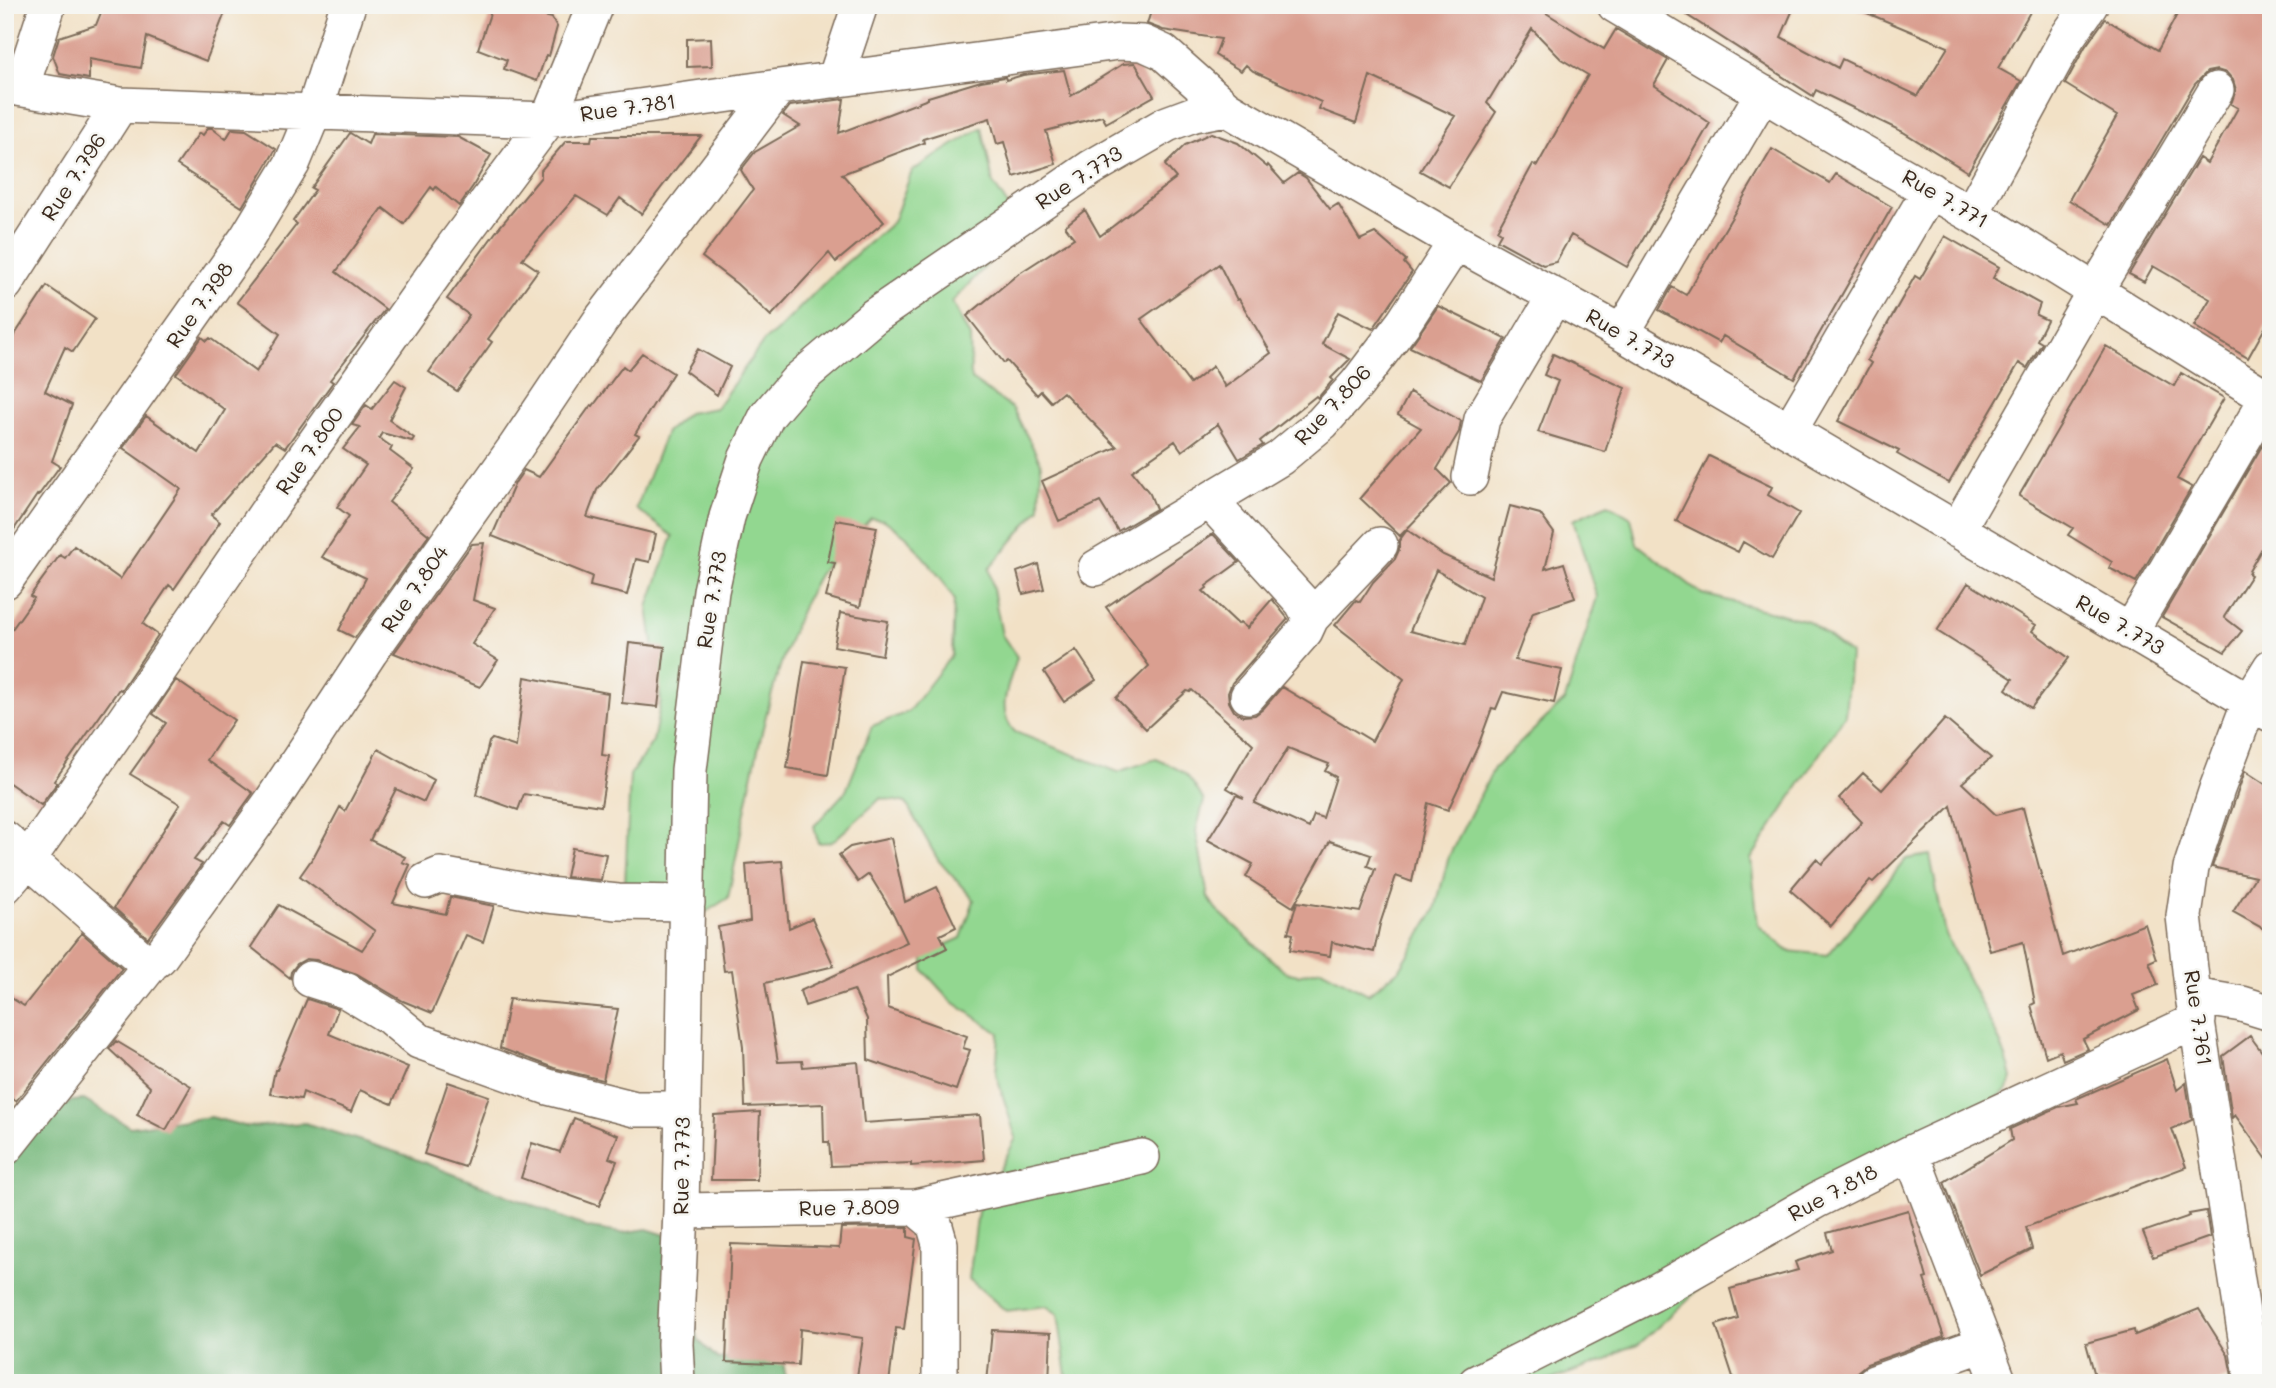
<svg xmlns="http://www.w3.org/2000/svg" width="2276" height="1388" font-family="Mali,sans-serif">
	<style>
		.green { fill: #92d790; stroke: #668057; stroke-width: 2 }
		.forest { fill: #75b87a; stroke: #58714c; stroke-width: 2 }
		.building { fill: #da9f90; fill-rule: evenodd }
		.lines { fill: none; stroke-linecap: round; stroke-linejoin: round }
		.street-casing { stroke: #7b6a59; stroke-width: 38 }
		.street { stroke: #fff; stroke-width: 35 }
		.labels { text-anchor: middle; stroke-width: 5; stroke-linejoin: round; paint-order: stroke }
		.street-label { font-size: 21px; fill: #3b2a1e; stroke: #f6f6f2 }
	</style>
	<rect width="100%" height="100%" fill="#f6f6f2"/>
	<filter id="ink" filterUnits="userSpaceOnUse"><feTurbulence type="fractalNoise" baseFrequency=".0143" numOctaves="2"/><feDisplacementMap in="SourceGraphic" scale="14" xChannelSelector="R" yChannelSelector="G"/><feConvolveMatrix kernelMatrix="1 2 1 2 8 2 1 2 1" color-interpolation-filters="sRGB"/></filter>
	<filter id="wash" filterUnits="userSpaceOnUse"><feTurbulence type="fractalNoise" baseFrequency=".00686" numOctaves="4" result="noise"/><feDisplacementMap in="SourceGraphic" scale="28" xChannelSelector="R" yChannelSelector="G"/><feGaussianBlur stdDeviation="1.57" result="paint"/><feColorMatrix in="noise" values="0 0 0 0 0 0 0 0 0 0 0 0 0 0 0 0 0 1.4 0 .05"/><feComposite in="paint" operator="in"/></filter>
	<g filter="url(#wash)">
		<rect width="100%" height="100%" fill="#f2e1c6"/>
		<path class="green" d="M982,127L993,183L1022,227L952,302L970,337L971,379L1013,409L1041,463L1040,508L989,569L1002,635L1017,657C1010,683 994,710 1015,732L1118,772L1156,759C1185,771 1188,773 1204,801L1196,831L1208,897L1216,909L1285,972L1298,975L1321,969L1368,994L1400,969L1435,910L1449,856L1494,768L1565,700L1597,597L1573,520L1608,504L1631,518L1637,544L1702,594L1808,621L1850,654L1845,715L1751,859L1758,925L1788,951L1828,955L1906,859L1930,855L1945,934L2000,1042L2009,1066L2012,1079L2006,1091L1871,1186L1700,1288L1638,1345L1624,1349L1607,1360L1542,1383H1068L1058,1314L1046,1306L1006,1311L969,1279L978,1211L1016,1138L996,1074L999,1033L950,1000L923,970V955L961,938L974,900L938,860L906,803L881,798L832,842L818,843L814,826L846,791L872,726L908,712L952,655L954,599L940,577L906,536L884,520L871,518C856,535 827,560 817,578C765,674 750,793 728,898L706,912L628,898L625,885L630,775L653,741L661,701L648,607L673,536L636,509L666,432L688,413L716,408L764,341L775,333L832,275L893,222L912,171Z"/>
		<path class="forest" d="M84,1100L130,1127L211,1117L248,1127L305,1123L405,1155L589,1228L621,1233L647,1229L697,1245L692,1316L699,1341L718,1359L770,1353L782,1357L787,1383H5V1113L25,1124L51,1116L72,1101Z"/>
		<g id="blocks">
			<path class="building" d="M104,5H228L206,61L147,37L141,68L89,59V79L60,74L53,56L59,37L96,25Z
				M493,5H535L532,13L552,18L557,27L549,56L546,55L537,81L504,69L507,60L478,49Z
				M1153,5H1547L1543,11L1604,49L1616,29L1668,60L1654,85L1710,123L1627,267L1571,235L1556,262L1543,265L1497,240L1501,233L1497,230L1533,164L1537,166L1588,75L1561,59L1532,29L1487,103L1496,112L1449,187L1420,171L1455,116L1370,76L1356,123L1319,109L1321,102L1253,71L1246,65L1241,71L1215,55L1221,39L1163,30L1147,24Z
				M1671,5H1795L1781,37L1838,68L1842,59L1918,96L1948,47L1848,5H2034L1998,68L2021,81L1968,172L1903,132L1816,90L1813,96Z
				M2182,5H2271V317L2248,358L2194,326L2210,299L2153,266L2144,282L2129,274L2199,158L2207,163L2238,108L2231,104L2236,90L2233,80L2227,73L2217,70L2207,72L2195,84L2111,225L2069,200L2117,116L2065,84L2085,47L2105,19L2158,50Z
				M711,38L712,66L687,67V39Z
				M1135,63L1154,96L1106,123L1102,116L1046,131L1056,164L1014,177L1004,142L997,144L990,118L923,139L924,143L842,174L884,222L836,262L829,253L771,316L737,284L702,257L753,190L741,170L755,152L800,126L783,115L790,106L844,99L839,133L928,99V97L981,81L1005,77L1006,80L1023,75L1064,70L1071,96L1123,64Z
				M208,128H212L226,139L232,129L246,130L276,149L242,207L177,165L199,133L203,135Z
				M350,133L368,144L372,134L458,137L491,155L473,186L459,206L436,187L434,190L431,187L404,224L383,208L336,272L385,309L330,380L333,382L285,448L275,442L211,515L220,522L174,589L169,585L143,624L158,635L121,690L119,689L54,781L57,783L41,805L5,780V639L34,598L30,596L60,555L65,558L74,546L120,579L181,489L123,448L146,416L199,453L225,410L176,374L202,337L207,341L210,338L256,372L280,334L237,302L297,224L293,221L315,190L311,188Z
				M1211,133L1238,143L1267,167L1268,165L1284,183L1298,173L1306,178L1330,209L1338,204L1360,240L1375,233L1406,260L1404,263L1412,272L1373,329L1338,312L1322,344L1350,359L1331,378L1333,380L1318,398L1316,396L1260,441L1263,445L1239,459L1218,424L1182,451L1175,441L1132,471L1150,494L1156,509L1118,531L1100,502L1059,521L1042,481L1117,447L1063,392L1051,402L1041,391L1037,395L1007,361L1004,363L967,316L1018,274L1074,238L1065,226L1085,210L1100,236L1176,178L1165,165L1185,145ZM1219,264L1237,300L1239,299L1271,353L1225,387L1213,366L1190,384L1141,319Z
				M592,136H701L641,214L620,198L608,215L576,196L522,259L538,270L488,339L492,342L457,391L429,372L469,315L447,299L498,229L541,177V170L566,141H591Z
				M1772,149L1830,183L1836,174L1892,207L1794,378L1723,336L1719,343L1659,310L1672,287L1686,295Z
				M1945,236L1999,267L1993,278L2040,304L2036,315L2047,320L2037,340L2042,343L2027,368L2019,363L1949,483L1897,454L1899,451L1838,421L1871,363L1867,360L1915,276L1920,279Z
				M47,286L95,319L73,352L65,347L45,391L72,405L52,461L60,466L38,496L37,495L5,543V363L16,333Z
				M1438,306L1506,339L1481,381L1410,347Z
				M2106,346L2174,386L2181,373L2224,398L2177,479L2192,487L2136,582L2109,568L2112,562L2068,535L2073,528L2019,496Z
				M698,349L730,367L717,395L685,371Z
				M642,353L673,373L635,434L639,436L597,490L587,517L656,534L650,562L636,559L627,595L590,586L592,576L492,536L515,483L524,470L539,477L591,405L593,406L623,366L628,370Z
				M1553,354L1625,388L1605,452L1538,432L1558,381L1544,375Z
				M395,380L406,387L389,420L414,438L412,441L382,433L379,438L392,447L390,451L414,469L389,502L429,535L355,638L339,630L366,578L322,557L349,516L337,507L366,465L343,449L360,427L352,425L366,405L372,409Z
				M1410,392L1461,421L1459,432L1437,469L1451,483L1400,536L1360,498L1421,428L1398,415Z
				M2262,446L2271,451V532L2248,573L2251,575L2224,617L2242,631L2225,652L2162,617Z
				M1709,456L1772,487L1768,495L1799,513L1772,559L1743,542L1738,552L1676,521Z
				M1510,506L1540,514L1554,533L1545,569L1564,563L1575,598L1533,612L1515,660L1562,670L1554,703L1503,692L1496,709L1492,708L1478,746L1448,810L1428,803L1412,882L1396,876L1380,924L1374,952L1332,942L1330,956L1290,950L1293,934L1288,933L1297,902L1360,912L1375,869L1367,866L1371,855L1330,841L1293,907L1246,877L1253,864L1208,840L1236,795L1244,798L1227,788L1253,744L1192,690L1190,692L1187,691L1146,729L1116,698L1149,666L1106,607L1213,534L1239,562L1206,586L1207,588L1203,591L1238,624L1240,622L1247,628L1272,599L1288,619L1232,683L1228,693L1229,702L1234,711L1243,716L1255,715L1263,709L1282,687L1372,741L1404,679L1335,625L1356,600L1360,602L1373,582L1395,559L1399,550V541L1407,530L1443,555L1491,577ZM1436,570L1481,597L1465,645L1410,631ZM1288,748L1329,764L1325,771L1336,777L1323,818L1314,815L1309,828L1254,803Z
				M836,520L877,527L860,607L826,597L835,563L828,562Z
				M484,543L473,600L495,608L472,644L498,660L480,687L394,653L472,544Z
				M1038,564L1044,589L1023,594L1017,572Z
				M1968,583L2036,625L2032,631L2069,658L2031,708L2006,689L2013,679L1937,631Z
				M840,613L888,621L882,655L834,646Z
				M629,643L665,647L658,707L622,703Z
				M1076,650L1096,680L1064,702L1044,672Z
				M804,661L845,667L828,775L787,768Z
				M525,677L608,693L602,755L609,756L601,806L524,794L518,810L476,795L489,742L492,739L516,747Z
				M176,680L234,720L207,760L253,793L230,825L224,821L194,860L202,864L148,938L114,908L180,804L130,774L166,723L153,714Z
				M1945,719L1991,758L1962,783L1996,815L2023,808L2063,956L2145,924L2156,959L2149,962L2158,985L2133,995L2139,1010L2083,1039L2088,1049L2063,1060L2060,1051L2046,1057L2031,1005L2035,1003L2023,942L1990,951L1951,806L1873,882L1870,880L1831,926L1790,890L1816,859L1822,864L1862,822L1839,798L1863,773L1882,790Z
				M378,749L434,780L424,802L396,789L370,840L405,857L402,862L410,865L393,903L446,914L450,897L494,906L483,942L466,935L432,1013L403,1001L357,974L316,960L306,959L297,964L291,972L290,978L251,947L279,905L362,950L375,931L300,876L314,856L340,807L345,811Z
				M2245,771L2271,788V933L2233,912L2255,877L2212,867Z
				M891,838L905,902L937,887L956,927L940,935L947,948L887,977L888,1008L967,1036L963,1048L970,1050L956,1090L868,1060L867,1019L854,990L805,1006L800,991L907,942L894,915L869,874L858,882L839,855L850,847Z
				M572,848L606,854L601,880L566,877Z
				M782,861L789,928L812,918L834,966L765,983L778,1062L802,1061L803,1067L858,1062L864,1123L980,1115L984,1160L911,1166V1163L831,1166L829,1142H824L823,1104L745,1107L743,1047L732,970L724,971L718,927L750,921L746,864Z
				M82,933L122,968L16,1101L5,1094V994L24,1006Z
				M307,999L338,1009L329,1034L408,1067L392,1104L360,1090L351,1112L303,1092L301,1099L270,1094L275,1070H277Z
				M509,999L618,1009L603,1080L554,1068L500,1048Z
				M2250,1036L2271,1064V1165L2235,1115L2232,1118L2223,1056Z
				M116,1041L191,1086L166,1130L137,1115L150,1087L109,1049Z
				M2167,1059L2177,1090L2186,1083L2192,1120L2172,1129L2186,1167L2026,1227L2032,1249L1980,1275L1944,1182L2012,1140L2010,1129L2058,1107L2078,1103L2076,1099Z
				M448,1082L489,1096L465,1167L424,1154Z
				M760,1112L757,1180H711L714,1115Z
				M574,1118L618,1135L609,1158L617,1161L599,1206L521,1178L532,1143L560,1152Z
				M1908,1210L1927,1278L1924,1279L1944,1337L1867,1364L1858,1371L1854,1383H1735L1716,1325L1738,1318L1730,1289L1798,1270L1795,1262L1832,1250L1827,1233Z
				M2206,1211L2210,1237L2153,1257L2143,1232L2190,1216L2189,1214Z
				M908,1227V1237L916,1239L904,1329L896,1328L889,1383H856L863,1338L800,1329L798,1365L726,1362L731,1244L839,1248L841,1228Z
				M2199,1309L2228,1355L2232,1376L2214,1383H2097L2086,1343L2134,1330L2135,1335Z
				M992,1330L1051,1333L1049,1383H987Z"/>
		</g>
	</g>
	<g filter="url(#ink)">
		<use href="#blocks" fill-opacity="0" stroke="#7b6a59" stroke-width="2"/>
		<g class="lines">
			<g class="street-casing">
				<path id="street" d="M1615,5L1839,139L1971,214L2271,400
					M835,80L860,5
					M5,86L120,105L548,120L779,87L1119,42L1143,43L1163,52L1226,108
					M21,88L48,5
					M1971,214L2068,36L2090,5
					M5,284L120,105
					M1622,333L1763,93
					M1789,431L1930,190
					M1470,477L1482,419L1555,296
					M1209,500L1302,602L1311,618L1305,631L1248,696
					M1957,530L2095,291L2216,90
					M1096,568L1280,458L1322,423L1357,384L1404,322L1456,242
					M5,581L247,238L292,164L314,111L348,5
					M1311,618L1380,545
					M2130,632L2271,392
					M5,839L143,960L152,963L159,958L272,801L370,652L515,448L601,320L779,87
					M426,881L440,875L547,895L618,902L687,903
					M5,886L29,858L131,711L295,471L454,246L548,120L595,5
					M310,979L347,991L390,1017L419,1041L548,1087L635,1109H683
					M2193,996L2242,1004L2271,1013
					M5,1148L152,963
					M1911,1153L1999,1383
					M915,1207L1142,1157
					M681,1211L915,1207L934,1223L940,1244V1383
					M677,1383L675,1344L681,1211L689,770L711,591L727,517L746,459L767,416L797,381L873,317L1091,168L1167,124L1194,114L1226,108L1456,242L1622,333L2271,714
					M1476,1383L1652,1294L1817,1200L1911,1153L2198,1020
					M1874,1383L1984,1344
					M2253,1383L2193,996L2184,916L2191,868L2217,789L2250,701L2271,667"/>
			</g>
			<use href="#street" class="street"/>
		</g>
	</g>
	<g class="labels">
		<g class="street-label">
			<text transform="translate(628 108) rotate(-8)" y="7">Rue 7.781</text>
			<text transform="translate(74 177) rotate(-57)" y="7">Rue 7.796</text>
			<text transform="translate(1079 178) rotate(-33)" y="7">Rue 7.773</text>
			<text transform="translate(1945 199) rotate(30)" y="7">Rue 7.771</text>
			<text transform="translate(200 305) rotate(-55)" y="7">Rue 7.798</text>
			<text transform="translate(1630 339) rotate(30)" y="7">Rue 7.773</text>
			<text transform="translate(1333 405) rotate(-47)" y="7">Rue 7.806</text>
			<text transform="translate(310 451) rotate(-55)" y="7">Rue 7.800</text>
			<text transform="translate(415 589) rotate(-55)" y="7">Rue 7.804</text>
			<text transform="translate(712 600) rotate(-81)" y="7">Rue 7.773</text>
			<text transform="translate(2120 625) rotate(30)" y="7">Rue 7.773</text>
			<text transform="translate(2198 1018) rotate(82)" y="7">Rue 7.761</text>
			<text transform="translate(682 1166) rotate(-89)" y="7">Rue 7.773</text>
			<text transform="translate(1833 1193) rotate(-28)" y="7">Rue 7.818</text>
			<text transform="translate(849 1208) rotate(-1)" y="7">Rue 7.809</text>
		</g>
	</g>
	<rect width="2276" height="1388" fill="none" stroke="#f6f6f2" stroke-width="28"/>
</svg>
